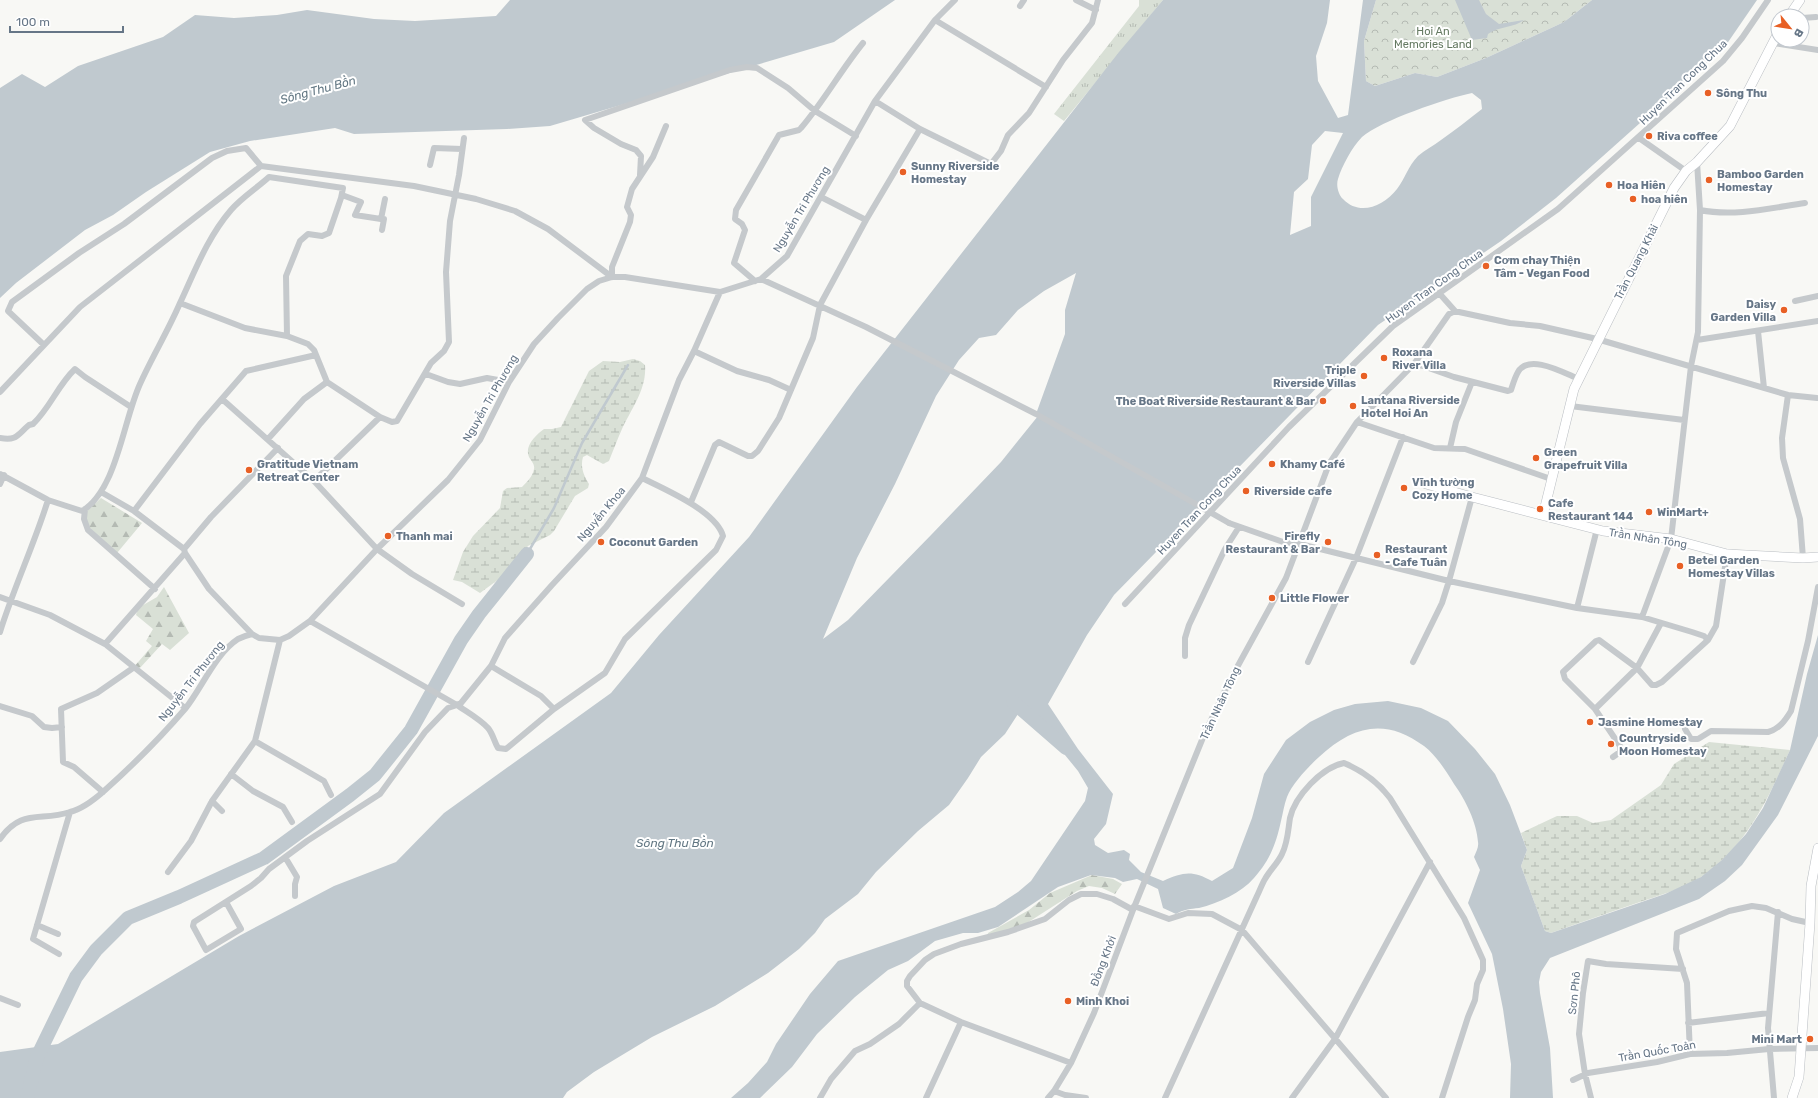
<svg xmlns="http://www.w3.org/2000/svg" width="1818" height="1098" font-family="Rubik,sans-serif">
	<style>
		.grass { fill: url(#grass-tufts) }
		.forest { fill: url(#forest-firs) }
		.wetland { fill: url(#wetland-marsh) }
		.park { fill: url(#park-crowns) }
		.water { fill: #c0c9cf; fill-rule: evenodd }
		.lines { fill: none; stroke-linecap: round; stroke-linejoin: round }
		.stream { stroke: #c0c9cf; stroke-width: 2.5 }
		.river { stroke: #c0c9cf; stroke-width: 14 }
		.secondary-casing { stroke: #babec3; stroke-width: 10 }
		.street { stroke: #c5c9cc; stroke-width: 6 }
		.secondary { stroke: #fff; stroke-width: 9 }
		.street-bridge { stroke: #c5c9cc; stroke-width: 6 }
		.poi-dot { fill: #e86025; stroke: #fff; stroke-width: 1.5 }
		.labels { text-anchor: middle; stroke-width: 4; stroke-linejoin: round; paint-order: stroke }
		.park-label { font-size: 11px; fill: #647961; stroke: #fff }
		.street-label { font-size: 11px; fill: #667687; stroke: #fff }
		.poi-label { font-size: 11px; font-weight: bold; fill: #667687; stroke: #fff; text-anchor: start }
		.water-label { font-size: 12px; font-style: italic; fill: #627783; stroke: #fff }
	</style>
	<defs>
		<pattern id="grass-tufts" width="24" height="20" patternUnits="userSpaceOnUse"><rect width="24" height="20" fill="#d9e0d6"/><path d="M3 7l-1-3M5 7V3M7 7l1-3M15 17l-1-3M17 17v-4M19 17l1-3" fill="none" stroke="#b4bab3"/></pattern>
		<pattern id="forest-firs" width="22" height="20" patternUnits="userSpaceOnUse"><rect width="22" height="20" fill="#d9e0d6"/><path d="M5 1l3.5 6h-7zM16 11l3.5 6h-7z" fill="#b4bab3"/></pattern>
		<pattern id="wetland-marsh" width="20" height="14" patternUnits="userSpaceOnUse"><rect width="20" height="14" fill="#d9e0d6"/><path d="M1 5h8M5 5V1M11 12h8M15 12V8" fill="none" stroke="#b4bab3"/></pattern>
		<pattern id="park-crowns" width="20" height="18" patternUnits="userSpaceOnUse"><rect width="20" height="18" fill="#d9e0d6"/><path d="M2 6a3 3 0 1 1 6 0M12 15a3 3 0 1 1 6 0" fill="none" stroke="#b4bab3"/></pattern>
	</defs>
	<rect width="100%" height="100%" fill="#f8f8f5"/>
	<path class="grass" d="M1139,0H1163L1064,121L1054,114L1139,6Z"/>
	<path class="forest" d="M101,498L142,523L117,553L88,530L85,513Z
		M164,587L189,633L170,650L162,644L139,669L133,668L152,646L146,641L153,629L136,615L138,608L157,597Z
		M1092,875L1113,879L1122,884L1115,894L1102,888L1089,886L1077,891L1027,923L987,937L988,933L1029,910L1050,893Z"/>
	<path class="wetland" d="M633,359L640,361L645,365C647,389 631,409 622,429C617,440 613,451 609,461L603,464L587,455L583,457C580,467 584,476 589,484L588,488L575,496L554,531L550,535L528,546L506,574L480,593L462,582L453,580L463,552L473,536L500,508L503,491L507,488L522,487C527,482 533,476 534,469C535,464 531,461 529,457C524,446 536,435 544,429H552L561,427L589,371L603,361L620,362Z
		M1709,742L1790,750C1769,797 1746,848 1701,877C1682,889 1658,896 1637,903C1608,913 1579,923 1551,933L1545,931L1521,866L1527,850L1521,833L1557,816H1577L1593,823L1611,820L1661,785L1674,764Z"/>
	<path class="park" d="M1376,0H1592L1564,22L1486,58L1437,77L1415,73L1375,86L1366,81L1364,41Z"/>
	<path class="water" d="M510,0H895L834,42L550,126L507,129L354,134L335,128L250,141L210,152L146,192L113,215L85,230L16,283L0,298V88L22,74L45,87L78,66L163,37L195,15L234,18L277,15L307,10L374,19L415,21L496,16Z
		M1163,0H1330L1327,23L1316,56L1318,81L1338,118L1348,115L1363,0H1376L1364,41L1366,81L1375,86L1415,73L1437,77L1486,58L1564,22L1592,0H1757L1724,48L1556,198L1501,241L1378,325L1114,595L1087,635L1048,704L1078,749L1113,794L1106,824L1094,839L1095,845L1108,853L1124,850L1130,854L1129,860L1141,872L1163,881C1183,872 1192,870 1212,881L1233,868L1252,818L1264,774L1286,740L1310,722L1334,710L1355,704L1388,701L1421,708L1448,721L1475,749L1495,774L1510,805L1527,850L1521,866L1545,931L1551,933L1665,894L1701,877L1722,860L1746,834L1763,808L1790,750L1807,674L1818,635V736L1778,815L1742,865L1725,881L1699,899L1550,958L1541,972L1539,982L1540,993L1550,1048L1553,1098H1510L1511,1064L1503,1009L1492,954L1468,903L1480,870L1474,857C1476,852 1479,847 1478,842C1477,823 1465,799 1454,784C1446,771 1436,755 1424,746C1385,717 1352,726 1319,757C1308,767 1292,784 1287,797C1284,805 1283,813 1281,821C1276,844 1270,860 1254,878C1241,893 1219,903 1199,908C1190,909 1185,909 1176,914L1163,908L1158,889L1137,879L1123,882L1115,878L1091,875L1058,887L998,927L978,933H963L935,941L908,961L888,970L855,997L817,1034L792,1067L760,1098H731L748,1083L767,1062L776,1044L810,994L838,961L995,907L1018,892L1031,881L1085,801L1088,788L1078,771L1056,744L1043,720L1034,715L1018,714L1005,734L981,757L968,778L949,805L918,831L876,872L858,894L825,919L815,933L799,949L768,973L715,1006L652,1037L594,1072L567,1092L563,1098H0V1052L58,1044L239,936L334,886L396,862L444,813L611,693L659,635L749,537L857,387L1119,52ZM1472,93L1481,100L1482,109C1468,120 1455,130 1441,140C1433,146 1425,150 1418,156C1408,166 1405,179 1397,189C1383,207 1359,216 1343,199C1338,194 1336,185 1338,179C1342,166 1352,147 1362,137C1380,121 1447,98 1472,93ZM1325,131L1343,133L1311,197V226L1290,235L1294,192L1308,179L1312,145ZM1076,273L1065,310V334L1036,414L1038,416L1001,462L932,534L848,620L823,639L857,558L895,484L936,396L959,360L979,338L996,335L1018,310L1044,291Z
		M1455,0H1479L1486,14L1499,24L1524,20C1514,28 1499,26 1488,34L1487,38L1472,40Z"/>
	<g class="lines">
		<path class="stream" d="M527,554L554,508L582,443L628,365"/>
		<path class="river" d="M1013,702L1066,748
			M27,1098L37,1057L76,977L96,950L128,918L179,897L264,858L350,795L375,775L411,730L461,640L479,614L527,554"/>
		<g class="secondary-casing">
			<path id="secondary" d="M1789,16L1800,0
				M1426,484L1472,497L1603,531L1671,539L1727,554L1803,558L1818,557
				M1543,515L1574,389L1674,188L1686,171L1697,162L1730,126L1778,33
				M1792,1098L1799,1077L1810,923L1811,886L1818,848"/>
		</g>
		<path class="street" d="M1076,0L1096,10
			M1020,6L1024,0
			M1802,18L1816,17
			M935,20L1046,87
			M1773,43L1818,50
			M875,101L920,129L991,164L1001,151L1008,135L1029,113L1063,60L1092,23L1098,0
			M1639,138L1686,171
			M430,165L434,148L462,149
			M640,175L641,156L636,150L621,144L594,128L585,120L730,70L747,67L757,68L788,88L815,111L856,136
			M342,195L361,202L355,215L381,219L385,199
			M821,197L866,220
			M1700,210C1734,217 1771,208 1805,203
			M381,219H384L382,230
			M612,277V267L630,222L631,215L627,207L632,189L653,157L666,126
			M761,279L866,327L1036,414L1194,503
			M755,281L734,263L745,230L742,224L735,219L736,210L779,135L799,130L801,128C824,101 841,70 863,43
			M1439,293L1455,311
			M1795,301L1818,296
			M180,303L245,328L287,336L308,344L314,350L327,382L380,417L392,422L397,421L431,363L444,351L449,342L446,272L450,221L459,175L464,138
			M1758,331L1764,388
			M1697,340L1818,321
			M44,345L8,311L12,302L79,253L124,224L212,158L227,151L246,148L261,166
			M694,351L737,371L769,380L791,390
			M1414,364L1423,366L1454,377L1508,391L1511,390C1513,384 1515,377 1518,372C1529,353 1564,373 1579,379
			M426,374L448,382L460,384L487,378L509,382
			M0,392L80,307L261,166L414,186L476,199L515,211L548,229L612,277
			M1788,395L1782,438L1783,458L1800,519L1803,558
			M222,399L314,481L377,549L412,574L462,604
			M1570,406L1684,420
			M1357,422L1434,448L1465,449L1551,479
			M0,438C17,441 17,435 29,425L33,424C50,408 58,385 75,369L85,377L131,407
			M268,439L304,399L327,382
			M1450,448L1456,422L1472,382
			M0,474L48,500L82,511C117,490 123,421 140,384C152,357 168,331 180,303C195,271 207,238 231,210C241,198 257,188 269,177L343,188L341,198L329,233L322,236L308,234L300,241L286,276L287,336
			M314,481L380,417
			M0,484L4,475
			M101,492L134,511L184,549
			M691,502L715,445L719,442L748,456H752L758,451L779,418L813,338L820,305L866,220L920,129
			M85,509L84,519L88,530L155,589
			M134,511L200,424L246,371L316,355
			M1229,523L1286,543L1300,544L1449,581L1472,497
			M185,553L209,589L252,634
			M0,597L50,615L105,644L185,708
			M1125,604L1289,427L1393,326L1558,209L1723,61L1742,38L1768,0
			M1577,608L1597,529
			M1642,617L1671,539L1691,366L1698,332L1700,210L1697,162
			M310,621L457,705L461,703L491,666L505,638L552,585L606,527L642,478L679,380L694,351L720,292
			M0,632C14,587 34,545 48,500
			M105,644L185,553L184,549L211,517L278,448
			M1185,656V638L1189,625L1225,549L1239,527
			M1308,662L1356,558L1403,437
			M1413,662L1442,603L1449,581L1577,608L1642,617L1692,632L1704,636L1708,640
			M491,666L541,696L554,709
			M0,706L32,716L44,727L52,728L62,727
			M1595,709L1637,668L1661,623
			M1685,729L1691,739H1698L1711,731L1768,732C1779,729 1785,721 1791,711L1808,641L1818,587
			M255,741L324,781L331,795
			M1613,757L1620,752V746L1595,709L1565,679L1563,672L1596,641L1599,640L1637,668L1652,685H1656L1662,682L1708,640L1716,626L1727,554
			M231,774L253,791L283,807L292,822
			M103,792L74,767L63,762L61,709L97,693L133,668
			M212,801L222,811
			M0,839C22,808 40,822 70,812C82,809 95,799 104,791C132,766 160,738 185,709C202,688 215,654 238,639C242,637 248,635 252,634L259,638L280,640L289,636L310,621L377,549L448,480L480,440L509,382L534,344L558,318L587,289L599,281L612,277H625L720,292L761,279L787,256L875,101L935,20L955,0
			M285,857L297,877L295,884V896
			M168,872L191,841L212,801L255,741L280,640
			M226,902L241,929L206,950L193,926L194,922L251,886L261,878L269,869L307,841L380,794L425,732L448,708L457,705C467,712 480,719 488,728C493,734 494,741 498,748L506,749L554,709L605,673L625,639L716,550L723,536C716,511 664,489 642,478
			M1134,906L1169,919L1188,913L1212,914L1242,930L1386,1098
			M37,925L58,934
			M59,954L33,939L70,812
			M0,998L18,1005
			M1688,1023L1769,1013
			M1690,1054L1687,983L1676,949L1677,933L1729,911L1752,906L1766,908L1792,919L1810,923
			M1071,1063L961,1022L920,1003L907,986V981L910,976L925,960L934,954L961,944L1008,932L1045,919L1069,900L1081,894H1097L1113,899L1133,910
			M1573,1080L1588,1073L1657,1062L1690,1054L1727,1053L1769,1049L1818,1048
			M1054,1091L1065,1095L1086,1098
			M820,1098L831,1079L855,1051L870,1044L899,1024L920,1003
			M926,1098L961,1022
			M1048,1098L1054,1091L1071,1063L1094,1013L1133,910L1204,735L1229,682L1286,578L1329,464L1357,422L1414,364L1449,314L1453,312H1459L1510,323L1540,326L1597,339L1788,395L1817,398
			M1165,1098L1257,896C1260,890 1262,884 1265,879C1270,870 1278,863 1282,854C1288,842 1288,830 1290,818C1295,796 1322,767 1344,763C1363,771 1377,781 1390,798L1464,918L1483,960V970L1477,984L1475,1000L1468,1017L1442,1098
			M1292,1098L1335,1039L1430,862
			M1591,1098L1585,1074L1579,1034L1583,993L1588,961L1606,964L1683,969
			M1774,1098L1768,1028L1778,912"/>
		<use href="#secondary" class="secondary"/>
		<path class="street-bridge" d="M1194,503L1229,523"/>
	</g>
	<g class="poi-dot">
		<circle cx="1708" cy="93" r="4"/>
		<circle cx="1649" cy="136" r="4"/>
		<circle cx="903" cy="172" r="4"/>
		<circle cx="1709" cy="180" r="4"/>
		<circle cx="1609" cy="185" r="4"/>
		<circle cx="1633" cy="199" r="4"/>
		<circle cx="1486" cy="266" r="4"/>
		<circle cx="1784" cy="310" r="4"/>
		<circle cx="1384" cy="358" r="4"/>
		<circle cx="1364" cy="376" r="4"/>
		<circle cx="1323" cy="401" r="4"/>
		<circle cx="1353" cy="406" r="4"/>
		<circle cx="1536" cy="458" r="4"/>
		<circle cx="1272" cy="464" r="4"/>
		<circle cx="249" cy="470" r="4"/>
		<circle cx="1404" cy="488" r="4"/>
		<circle cx="1246" cy="491" r="4"/>
		<circle cx="1540" cy="509" r="4"/>
		<circle cx="1649" cy="512" r="4"/>
		<circle cx="388" cy="536" r="4"/>
		<circle cx="601" cy="542" r="4"/>
		<circle cx="1328" cy="542" r="4"/>
		<circle cx="1377" cy="555" r="4"/>
		<circle cx="1680" cy="566" r="4"/>
		<circle cx="1272" cy="598" r="4"/>
		<circle cx="1590" cy="722" r="4"/>
		<circle cx="1611" cy="744" r="4"/>
		<circle cx="1068" cy="1001" r="4"/>
		<circle cx="1810" cy="1039" r="4"/>
	</g>
	<g class="labels">
		<g class="park-label">
			<text x="1433" y="35">Hoi An<tspan x="1433" dy="13">Memories Land</tspan></text>
		</g>
		<g class="street-label">
			<text transform="translate(1683 82) rotate(-44)" y="4">Huyen Tran Cong Chua</text>
			<text transform="translate(801 209) rotate(-59)" y="4">Nguyễn Tri Phương</text>
			<text transform="translate(1636 262) rotate(-63)" y="4">Trần Quang Khải</text>
			<text transform="translate(1434 286) rotate(-36)" y="4">Huyen Tran Cong Chua</text>
			<text transform="translate(490 398) rotate(-60)" y="4">Nguyễn Tri Phương</text>
			<text transform="translate(1199 510) rotate(-47)" y="4">Huyen Tran Cong Chua</text>
			<text transform="translate(601 514) rotate(-50)" y="4">Nguyễn Khoa</text>
			<text transform="translate(1648 538) rotate(9)" y="4">Trần Nhân Tông</text>
			<text transform="translate(191 681) rotate(-52)" y="4">Nguyễn Tri Phương</text>
			<text transform="translate(1220 703) rotate(-65)" y="4">Trần Nhân Tông</text>
			<text transform="translate(1103 961) rotate(-69)" y="4">Đồng Khởi</text>
			<text transform="translate(1574 993) rotate(-84)" y="4">Sơn Phô</text>
			<text transform="translate(1657 1051) rotate(-10)" y="4">Trần Quốc Toản</text>
		</g>
		<g class="poi-label">
			<text x="1716" y="97">Sông Thu</text>
			<text x="1657" y="140">Riva coffee</text>
			<text x="911" y="170">Sunny Riverside<tspan x="911" dy="13">Homestay</tspan></text>
			<text x="1717" y="178">Bamboo Garden<tspan x="1717" dy="13">Homestay</tspan></text>
			<text x="1617" y="189">Hoa Hiên</text>
			<text x="1641" y="203">hoa hiên</text>
			<text x="1494" y="264">Cơm chay Thiện<tspan x="1494" dy="13">Tâm - Vegan Food</tspan></text>
			<text x="1776" y="308" text-anchor="end">Daisy<tspan x="1776" dy="13">Garden Villa</tspan></text>
			<text x="1392" y="356">Roxana<tspan x="1392" dy="13">River Villa</tspan></text>
			<text x="1356" y="374" text-anchor="end">Triple<tspan x="1356" dy="13">Riverside Villas</tspan></text>
			<text x="1361" y="404">Lantana Riverside<tspan x="1361" dy="13">Hotel Hoi An</tspan></text>
			<text x="1315" y="405" text-anchor="end">The Boat Riverside Restaurant &amp; Bar</text>
			<text x="1544" y="456">Green<tspan x="1544" dy="13">Grapefruit Villa</tspan></text>
			<text x="257" y="468">Gratitude Vietnam<tspan x="257" dy="13">Retreat Center</tspan></text>
			<text x="1280" y="468">Khamy Café</text>
			<text x="1412" y="486">Vĩnh tường<tspan x="1412" dy="13">Cozy Home</tspan></text>
			<text x="1254" y="495">Riverside cafe</text>
			<text x="1548" y="507">Cafe<tspan x="1548" dy="13">Restaurant 144</tspan></text>
			<text x="1657" y="516">WinMart+</text>
			<text x="396" y="540">Thanh mai</text>
			<text x="1320" y="540" text-anchor="end">Firefly<tspan x="1320" dy="13">Restaurant &amp; Bar</tspan></text>
			<text x="609" y="546">Coconut Garden</text>
			<text x="1385" y="553">Restaurant<tspan x="1385" dy="13">- Cafe Tuân</tspan></text>
			<text x="1688" y="564">Betel Garden<tspan x="1688" dy="13">Homestay Villas</tspan></text>
			<text x="1280" y="602">Little Flower</text>
			<text x="1598" y="726">Jasmine Homestay</text>
			<text x="1619" y="742">Countryside<tspan x="1619" dy="13">Moon Homestay</tspan></text>
			<text x="1076" y="1005">Minh Khoi</text>
			<text x="1802" y="1043" text-anchor="end">Mini Mart</text>
		</g>
		<g class="water-label">
			<text transform="translate(318 90) rotate(-15)" y="4">Sông Thu Bồn</text>
			<text x="675" y="847">Sông Thu Bồn</text>
		</g>
	</g>
	<g transform="translate(1790 28) rotate(120)"><circle r="19" fill="#ffffff" stroke="#c2c8cf"/>
	<path d="M0-3L7 15L0 10L-7 15Z" fill="#e86025"/>
	<text y="-6" font-size="11" font-weight="bold" text-anchor="middle" fill="#667687">B</text>
	</g>
	<path d="M10 26v6h113v-6" fill="none" stroke="#667687" stroke-width="2"/>
	<text x="16" y="26" font-size="12" fill="#667687" stroke="#ffffff" stroke-width="3" paint-order="stroke">100 m</text>
</svg>
